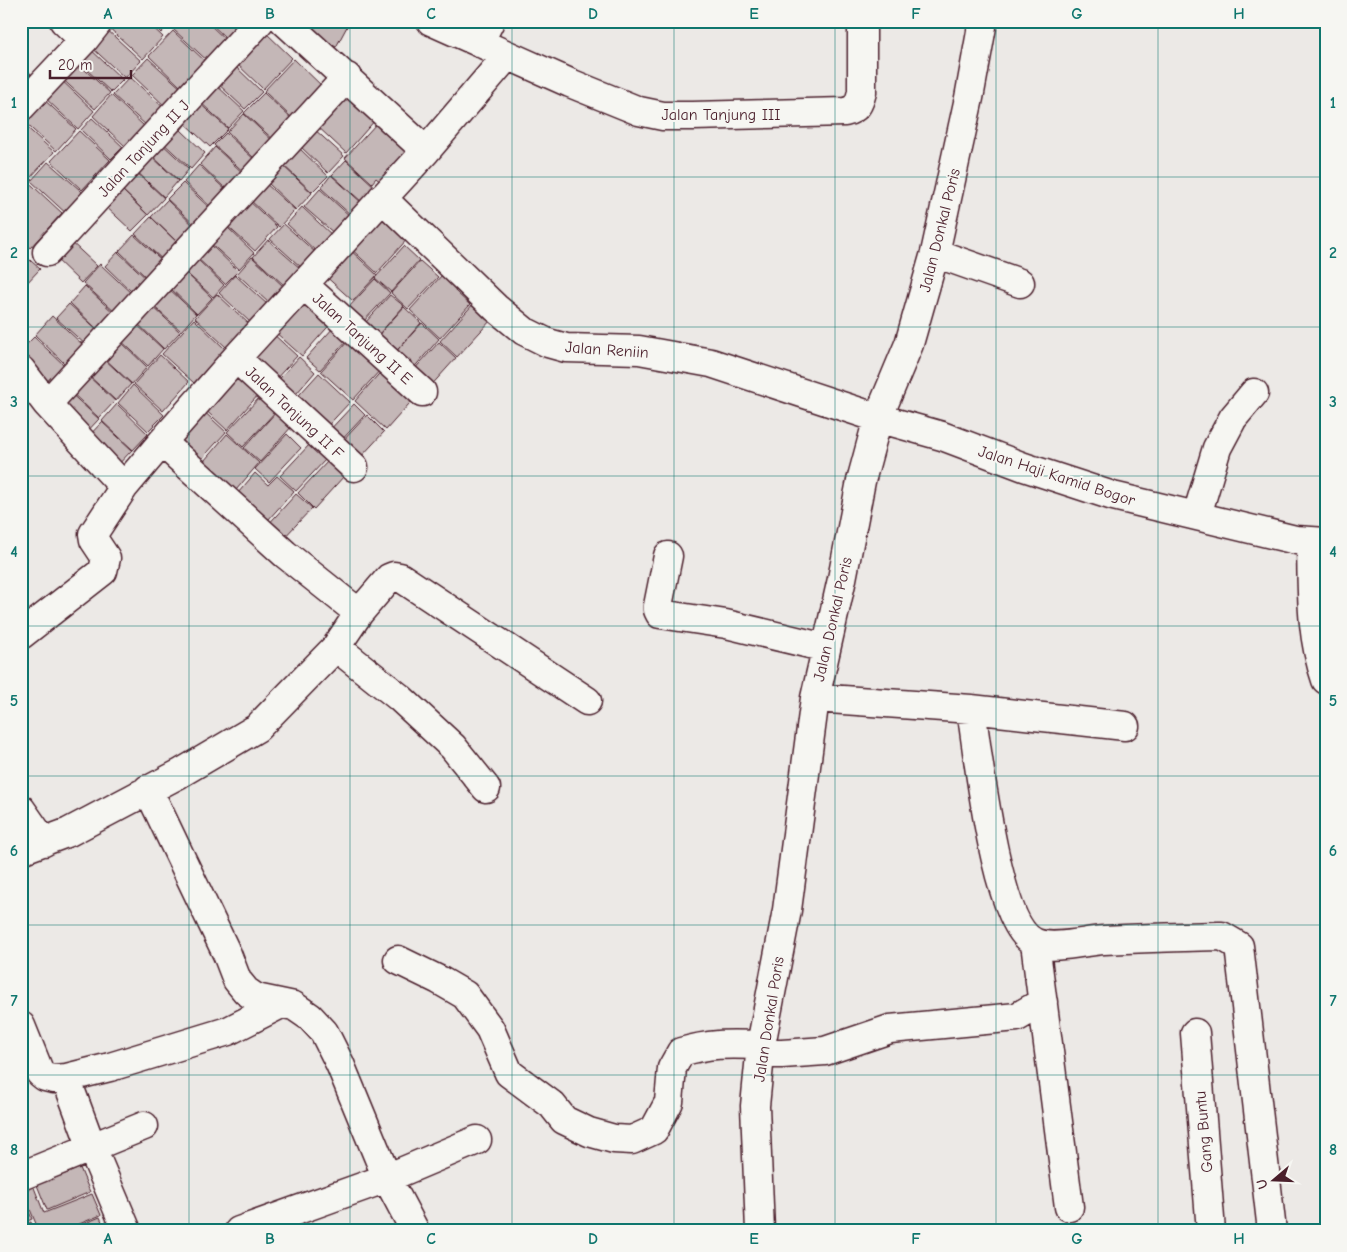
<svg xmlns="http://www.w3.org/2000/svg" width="1347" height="1252" font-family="'Comic Neue',sans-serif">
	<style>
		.building { fill: #c4b7b7; stroke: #4a1f2b }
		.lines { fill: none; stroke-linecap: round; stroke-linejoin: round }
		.minor-casing { stroke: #4a1f2b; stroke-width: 31 }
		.minor { stroke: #f6f6f2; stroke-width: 28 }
		.grid { fill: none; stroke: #0f766e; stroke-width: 1; stroke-opacity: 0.55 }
		.labels { text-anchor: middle; stroke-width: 4; stroke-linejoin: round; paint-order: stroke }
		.street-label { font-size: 16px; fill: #4a1f2b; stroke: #f6f6f2 }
		.neatline { fill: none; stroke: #0f766e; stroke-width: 2 }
		.grid-label { font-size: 16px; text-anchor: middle; font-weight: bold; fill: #0f766e }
	</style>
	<rect width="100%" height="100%" fill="#ece9e6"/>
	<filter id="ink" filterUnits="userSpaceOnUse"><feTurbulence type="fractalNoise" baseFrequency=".02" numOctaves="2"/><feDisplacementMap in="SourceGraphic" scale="10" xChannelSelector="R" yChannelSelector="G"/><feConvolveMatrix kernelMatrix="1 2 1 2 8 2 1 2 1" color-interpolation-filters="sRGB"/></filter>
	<g filter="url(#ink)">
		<path class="building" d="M110,21H146L163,37L143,59L106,25Z
			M149,21H172L161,33Z
			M180,21H206L231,45L212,65L173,29Z
			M208,21H241L226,38Z
			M287,21H350L336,47Z
			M104,27L141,61L125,78L88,44Z
			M263,30L292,58L263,89L233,60Z
			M173,31L207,63L183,89L149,56Z
			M87,46L123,80L111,92L75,59Z
			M148,58L184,91L168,109L132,75Z
			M73,59L110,93L95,109L58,75Z
			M294,59L325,89L295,121L264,91Z
			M21,63L31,74L21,84Z
			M232,63L262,92L245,109L215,81Z
			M57,76L94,111L78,129L41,94Z
			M130,77L165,109L148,127L113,95Z
			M214,83L244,111L228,128L198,100Z
			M345,91L376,119L346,153L315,124Z
			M264,93L295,122L276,142L244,113Z
			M111,95L144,126L125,146L93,116Z
			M41,97L76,129L56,151L21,119Z
			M197,101L228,129L210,147L180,119Z
			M244,114L275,143L258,162L227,132Z
			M177,117L185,125L181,130L205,153L191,169L158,138Z
			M92,118L123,147L111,159L81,130Z
			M21,122L54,152L30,178L21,169Z
			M377,123L410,153L382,183L376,178L372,183L345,158Z
			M313,128L344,156L328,173L298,144Z
			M79,131L110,160L82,190L51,161Z
			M226,133L258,163L247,175L214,145Z
			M159,141L189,169L179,181L148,152Z
			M215,147L246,176L230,193L200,164Z
			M298,147L328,176L312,192L282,164Z
			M148,153L178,181L164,197L133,168Z
			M346,160L376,188L363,203L332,175Z
			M48,162L88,197L70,217L31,181Z
			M281,164L312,193L296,210L266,181Z
			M199,165L230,194L214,210L184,182Z
			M133,169L164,198L148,215L118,186Z
			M21,175L62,213L30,248L21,240Z
			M331,175L363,204L352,216L321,188Z
			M264,182L295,210L279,227L249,199Z
			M183,183L213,211L198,228L167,199Z
			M118,186L148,215L132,231L102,203Z
			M320,189L351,217L336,235L304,207Z
			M247,199L277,227L255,251L225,224Z
			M167,200L197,229L181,246L151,217Z
			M302,207L334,237L319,254L287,224Z
			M379,210L409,237L377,273L347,245Z
			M151,217L181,246L166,263L135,234Z
			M224,224L254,253L239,269L208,241Z
			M284,224L316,253L302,268L270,239Z
			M134,235L165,263L149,280L119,251Z
			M66,237L97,266L81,283L51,254Z
			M268,240L301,269L285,286L253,257Z
			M208,242L238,271L225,284L195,256Z
			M346,246L377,275L353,301L322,273Z
			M404,246L419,260L391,292L375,278Z
			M21,252L40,269L24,286L21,283Z
			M118,252L149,281L135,295L105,266Z
			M194,256L224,285L213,297L182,269Z
			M252,257L284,287L269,303L237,274Z
			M420,261L438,277L408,309L391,293Z
			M100,264L133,295L117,314L83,283Z
			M182,269L212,298L197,314L167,285Z
			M443,274L458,287L455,291L470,305L440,338L410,310Z
			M235,275L268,305L251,323L219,293Z
			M375,279L390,293L362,323L347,309Z
			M85,286L116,315L100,332L70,303Z
			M166,286L196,314L181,331L150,303Z
			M217,294L249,324L227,348L195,318Z
			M307,295L334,320L302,356L274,331Z
			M390,295L404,306L378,335L365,323Z
			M475,302L492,319L457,357L440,341Z
			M149,303L180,332L164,349L134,320Z
			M69,304L100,332L87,346L56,318Z
			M404,307L421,323L392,356L374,340Z
			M52,316L83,345L65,364L35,335Z
			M194,319L225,349L194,383L162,354Z
			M133,321L163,349L148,366L117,337Z
			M422,323L439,339L410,372L392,356Z
			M334,327L348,339L320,370L306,358Z
			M269,330L297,356L274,381L247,355Z
			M34,337L64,365L43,387L21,366V350Z
			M117,338L147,367L132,384L101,355Z
			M349,340L381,369L353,400L321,371Z
			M439,342L456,358L428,389L411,373Z
			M160,355L189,382L163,411L134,384Z
			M101,356L131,384L116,401L85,372Z
			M299,357L315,372L290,401L273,386Z
			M385,367L417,395L386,430L355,401Z
			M233,368L260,393L227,430L200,405Z
			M85,373L115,401L99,418L69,390Z
			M319,373L350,402L321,433L291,404Z
			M133,385L164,415L148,431L118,403Z
			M68,391L99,419L83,436L53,408Z
			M261,396L277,410L243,447L227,432Z
			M117,404L148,434L133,450L102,421Z
			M354,404L365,415L337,445L326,434Z
			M199,407L226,432L197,464L169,439Z
			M277,411L293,425L260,462L244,448Z
			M367,415L384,432L359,459L341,443Z
			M102,422L132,450L114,469L85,440Z
			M227,434L259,463L236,490L204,461Z
			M287,434L301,448L269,482L255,469Z
			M310,444L326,459L296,491L280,476Z
			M329,460L345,475L314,509L298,493Z
			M255,473L268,485L277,476L294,491L268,520L238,493Z
			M296,494L312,508L281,541L266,527Z
			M80,1168L90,1192L47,1210L37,1185Z
			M33,1185L44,1213L92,1194L101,1215L62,1231H39L22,1190Z
			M21,1192L32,1219L21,1224Z
			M100,1217L106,1231H66Z
			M31,1222L34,1231H21V1226Z"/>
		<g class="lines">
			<g class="minor-casing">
				<path id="minor" d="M64,21L84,40
					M284,21L426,151
					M431,21L570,83L639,111L663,116H693L845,112C857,109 859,104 862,92V21
					M479,43L490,21
					M21,107L84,40L99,21
					M382,198L496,308L524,331L548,343L566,348L639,350L711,363L878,418L942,436L1024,467L1113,496L1296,540L1326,542
					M47,252L260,21
					M935,253L1020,283
					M304,285L422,392
					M236,358L354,467
					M21,370L47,404
					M124,487L47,404L347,77
					M1197,515L1217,448L1233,418L1254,393
					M1311,541C1312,589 1310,634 1326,680
					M668,556L658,606V610L660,614L726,624L826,648
					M359,613L389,578L394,576L400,577L587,701
					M21,635L103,571L106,558L94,540L93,534L124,487L162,442L236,358L426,151L507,56
					M336,647L400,698L453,747L486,788
					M815,698L971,709L1125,726
					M971,709C978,752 995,927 1036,943C1054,950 1085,941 1104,940C1143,938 1183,937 1222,936L1239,946L1272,1231
					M148,789L227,954L237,980L246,991L256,998L294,1006L310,1017L324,1032L340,1064L387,1178L415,1231
					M21,809L44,842
					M21,850L69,832L179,774L257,728L336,647L359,613L285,554L162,442
					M1035,943L1069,1207
					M398,960L439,980L465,995L490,1029L509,1073L552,1105L564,1120L589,1132L614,1139L632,1140L654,1130L669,1102L672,1068L681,1052C711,1043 729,1044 761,1045
					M21,1026L40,1073L45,1077L53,1079L66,1078L110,1067L228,1031L281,1004
					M1195,1033L1211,1231
					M760,1053L782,1054L825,1051L890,1029L1017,1017L1043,1002
					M66,1078L92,1148L127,1231
					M21,1176L144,1126
					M239,1231L387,1178L477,1140
					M760,1231L755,1106L761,1045L787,910L815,698L842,579L861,481L878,418L909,344L935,253L969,98L983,21"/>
			</g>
			<use href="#minor" class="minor"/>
		</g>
	</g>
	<path class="grid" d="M189,21V1231M350,21V1231M512,21V1231M674,21V1231M835,21V1231M996,21V1231M1158,21V1231M21,177H1326M21,327H1326M21,476H1326M21,626H1326M21,776H1326M21,925H1326M21,1075H1326"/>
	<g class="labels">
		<g class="street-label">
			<text x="721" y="120">Jalan Tanjung III</text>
			<text transform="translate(143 148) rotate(-47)" y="6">Jalan Tanjung II J</text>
			<text transform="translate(939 230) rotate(-76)" y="6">Jalan Donkal Poris</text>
			<text transform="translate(363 338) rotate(42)" y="6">Jalan Tanjung II E</text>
			<text transform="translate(607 349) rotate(4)" y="6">Jalan Reniin</text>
			<text transform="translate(295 412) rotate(43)" y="6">Jalan Tanjung II F</text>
			<text transform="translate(1057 475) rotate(18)" y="6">Jalan Haji Kamid Bogor</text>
			<text transform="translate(832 619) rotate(-77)" y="6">Jalan Donkal Poris</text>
			<text transform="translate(768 1019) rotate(-81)" y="6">Jalan Donkal Poris</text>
			<text transform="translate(1203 1132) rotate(-95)" y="6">Gang Buntu</text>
		</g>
	</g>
	<rect width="1347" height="1252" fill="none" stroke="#f6f6f2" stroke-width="55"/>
	<g transform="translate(1274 1180) rotate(251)" stroke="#f6f6f2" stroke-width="4" paint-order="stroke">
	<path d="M0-4L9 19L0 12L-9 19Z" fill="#4a1f2b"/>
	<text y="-8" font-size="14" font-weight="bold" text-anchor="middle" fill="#4a1f2b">U</text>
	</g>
	<path d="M50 70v8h81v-8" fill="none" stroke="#4a1f2b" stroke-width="2.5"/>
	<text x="58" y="70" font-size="15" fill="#4a1f2b" stroke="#f6f6f2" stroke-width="4" paint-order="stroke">20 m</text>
	<rect x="28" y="28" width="1292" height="1196" class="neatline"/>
	<g class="grid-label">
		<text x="108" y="19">A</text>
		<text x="270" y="19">B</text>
		<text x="431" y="19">C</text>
		<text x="593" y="19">D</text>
		<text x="754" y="19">E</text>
		<text x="916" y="19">F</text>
		<text x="1077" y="19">G</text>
		<text x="1239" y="19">H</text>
		<text x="14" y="108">1</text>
		<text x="1333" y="108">1</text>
		<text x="14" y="258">2</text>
		<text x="1333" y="258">2</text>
		<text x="14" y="407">3</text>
		<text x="1333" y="407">3</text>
		<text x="14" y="557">4</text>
		<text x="1333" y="557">4</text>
		<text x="14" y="706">5</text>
		<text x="1333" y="706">5</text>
		<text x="14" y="856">6</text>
		<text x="1333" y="856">6</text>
		<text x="14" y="1006">7</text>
		<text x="1333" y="1006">7</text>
		<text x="14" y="1155">8</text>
		<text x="1333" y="1155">8</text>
		<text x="108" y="1244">A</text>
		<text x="270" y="1244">B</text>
		<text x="431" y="1244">C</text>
		<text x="593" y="1244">D</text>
		<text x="754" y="1244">E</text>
		<text x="916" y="1244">F</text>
		<text x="1077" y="1244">G</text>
		<text x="1239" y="1244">H</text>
	</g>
</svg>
